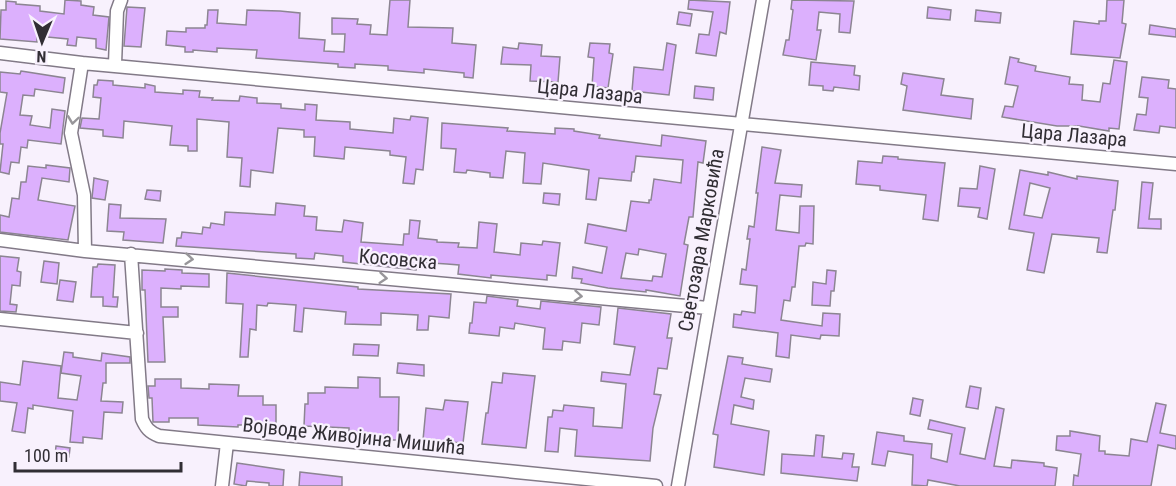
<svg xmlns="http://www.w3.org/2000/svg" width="1176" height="486" font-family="'Roboto Condensed',sans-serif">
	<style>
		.building { fill: #dcb0fd; stroke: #8c8592; stroke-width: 1.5; fill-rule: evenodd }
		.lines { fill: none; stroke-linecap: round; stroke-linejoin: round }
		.minor-casing { stroke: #827a87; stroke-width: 15 }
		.minor { stroke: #fff; stroke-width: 12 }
		.oneway { stroke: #98969a }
		.labels { text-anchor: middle; stroke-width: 4.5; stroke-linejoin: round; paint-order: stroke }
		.street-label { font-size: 20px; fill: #312e34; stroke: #f8f1fd }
	</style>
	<rect width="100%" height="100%" fill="#f8f1fd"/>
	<path class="building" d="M65,0L81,1V5L94,7L93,15L109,17L106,50L96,48V39L77,37L76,46L67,45L68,39L37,36V42L0,39L1,10H6V1L16,2V4L40,6V11L64,14Z
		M390,0H410L408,27L453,28L452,43L476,45L473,78L464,77V73L424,69V73L388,70V66L355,64V68L338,67V64L256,58L257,50L217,48V52L193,50V52H185V47L166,45L167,31L186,32V28H205V25H207L208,10H218L217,23L246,25L247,10L280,11L300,13L299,38L325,40L324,51L344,52L345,34H332V18L358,19L357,24L371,25L370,34L387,35Z
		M689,0L730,2L726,34L720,32L716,56L696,53L699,34L709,35L713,12L688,9Z
		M792,0L854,1L850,33L839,32L840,14L819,12L817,30H821L816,60L783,55L786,40H789L793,10L791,9Z
		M1107,0H1124L1122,23L1126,24L1120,58L1071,54L1074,21L1099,24V21H1106Z
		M127,7L145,8L141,47L124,46Z
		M928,7L951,10L950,20L927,18Z
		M976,10L1001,13L1000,23L975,21Z
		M679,12L692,14L690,26L677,24Z
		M1150,25L1176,29V37L1149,34Z
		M519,43L542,45L541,56L560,57L558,82L530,81L531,65L501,64L503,47L518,49Z
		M590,43L610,44L609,53L613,54L608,88L592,86L594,58L588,57Z
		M667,43L676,45L669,95L632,91L634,67L663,70Z
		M1010,57L1019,59L1018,62L1036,66L1035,71L1070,77L1069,84L1083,85L1082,100L1100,102L1103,83L1110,84L1114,60L1127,62L1119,129L1109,128V131L1079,126H1057L1002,117L1005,106L1013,107L1018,86L1005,84Z
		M811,62L855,66L854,75L860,76L859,90L834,87L833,91L823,90V86L809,85Z
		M21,71L65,78L63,93L35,89L34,96L23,95L20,115L32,116L30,125L50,128L52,109L65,111L61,144L28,140L27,148L21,147L19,163L11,162L9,174L0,172L3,144H0V133L7,93L0,92V72L20,74Z
		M903,73L944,79L941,95L973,99L971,119L903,110L907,86L901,84Z
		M1142,77L1169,80L1168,88L1176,89V128L1160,126L1159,133L1134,130L1137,114L1146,115L1148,98L1139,97Z
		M98,80L113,81V85L145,88V84L155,86V92L183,94V90L200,91L199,97L213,98L212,100L239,101L240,96L257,98V103L281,104V108L305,110V104L317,105L316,120L350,122V129L393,133L394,118L410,120L411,116L428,118L423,170L416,169L414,184L403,183L406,157L390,155V151L345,147L344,159L314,156L315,137H304V130L278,128L273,173L251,170L250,187L240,186L242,158L227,157L229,122L197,119V151H188V146L170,145L172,126L124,121L123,138L103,136V130L80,128L82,118L99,119L101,98L93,97L94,85H97Z
		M695,86L714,88L713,100L694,98Z
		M442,123L508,128L507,131L555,134V128L574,129V131L600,135L599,138L661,146L662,135L706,141L703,163L698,162L693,217H689L684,244L688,245L680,296L646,290V292L608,288L581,283L582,279L572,278L573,267L602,273L607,247L585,243L588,224L626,231L631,201L649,203V200H651L654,179L681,183L683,160L636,156L634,172H632L631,181L599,178L596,200L586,199L589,170L543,163L541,184L523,183L525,153L506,151L503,178L490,177V173L467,170L466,173L454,172L456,149L441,148ZM639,249L666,254L662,277L653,276L652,281L621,278L626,253L638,255Z
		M762,147L781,150L775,183L802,185L801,197L780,195L776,230L799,233L800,206H814L813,244L806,243L805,246H799L795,287H792L790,301L784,300L781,320L822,326L823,313L840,314L839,336L821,335L820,339L791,335L789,358L776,356L778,333L733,327L734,314L741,315L742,311L755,313L757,286L740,284L742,269L746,270L750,239H747L749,226L754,227L758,193H756Z
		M883,156L898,157V159L945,163L938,221L923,219L926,195L880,190V186L856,184L858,161L882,163Z
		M46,165L70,168L69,182L42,178L38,200L75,206L68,240L0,232V215L9,217L12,198L19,199L21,182H26L28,166L46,168Z
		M980,166L995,169L987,219L978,217L980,208L958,206L960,188L977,189Z
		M1020,170L1048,175V172L1077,179V176L1118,181L1115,210H1113L1107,253L1097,252L1099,238L1052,234L1044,273L1027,270L1034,233L1009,229ZM1030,183L1050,188L1042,218L1024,215Z
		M94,178L108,181L105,200L92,198Z
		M1142,182L1153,183L1149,219H1161V229L1138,228Z
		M147,190L161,191L160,201L145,199Z
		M544,193L560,194L559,205L543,203Z
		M276,203L305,206L304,216L317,217L316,230L342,232L344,220L363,223L361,242L403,245L404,234H409L410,220L420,221L418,238L437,240V242L459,243L458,247L477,248L479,222L497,224L494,252L520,255L521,243L542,245L543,241L560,243L556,276L547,275V280L491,275V278L458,274L459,265L447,264L416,262V270L343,262V256L315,253L314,259L296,258V254L176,246L177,238H181L182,232L202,234L203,227L210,228L211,223L224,225L225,212L275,215Z
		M109,204L121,205L120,218L166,219L163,243L123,240L124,232L107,231Z
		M0,256L19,258L17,271L21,272L20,286L12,285L10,304L17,305L16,312L0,311Z
		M44,261L59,263L57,284L41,282Z
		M98,264L115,265L113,297H118L117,307L103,306V297H91L93,267H97Z
		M165,269L182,270V273L209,274V287L181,286V289L161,288V307H178V317H163L165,362H148L145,290H142V270L165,271Z
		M827,270L836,271L834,291H831L830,306L812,305L813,282L826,284Z
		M227,273L358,287V289L451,294L449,318L429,316L428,330H417L418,315L381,313V325L345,324L346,312L304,308L302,332L294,331L296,305L268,303L267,306L257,305L256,330L250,329L248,357H240L243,304L226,303Z
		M60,280L76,282L73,302L57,300Z
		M487,296L518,300L517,306L540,309L541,301L601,307L599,325L582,323L580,343L563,341L562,350L543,349L545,328L515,323L514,329L500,327L499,336L469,333L470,323H472L474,302L486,303Z
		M618,308L671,314L667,338H672L667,369L658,368L654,394L661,395L653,428L650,461L575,456L577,430L560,428L558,452L545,451L548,417H552L553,410L563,411L564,405L594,408L593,426L622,428L626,384L601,381L602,372L630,375L635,347L614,344Z
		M354,344L379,345L378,356L353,355Z
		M64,352L73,353V357L101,361L102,353L130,357V363H106V383H103L101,401L123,402L122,413L104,412L102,439L83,437V443L70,442L73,411L33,405V409L28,408L25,433L12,431L17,403L0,401V382L20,385L23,361L61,366L58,398L77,400L81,376L61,373Z
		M728,356L743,358L742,364L772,369L770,382L745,378L741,397L754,400L753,409L734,405L731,424L769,431L764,475L714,467L718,435L713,434Z
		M398,363L424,365V376L397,373Z
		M503,373L535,376L526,448L482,444L486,413H488L492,382L502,383Z
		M358,377L380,378V397H399L398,440H383V437L365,436V434L349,433V428L304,426L305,404H308V393H325V387L358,388Z
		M155,379H181V388L209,389V384L239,385L238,396H263V405H276V428H261V425H238V427L198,425V418H169V422H153L152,398H149L148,386H155Z
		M970,386L981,388L978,409L966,407Z
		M913,398L923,400L920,416L910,414Z
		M445,400L468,402L463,443L423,440L426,408L443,410Z
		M1156,403L1166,405L1160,433L1176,436V449L1158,445L1151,486H1073L1074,475L1078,476L1081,454L1056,450L1057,436H1070V431L1100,436L1099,451H1105V454L1129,456L1131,439L1147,442Z
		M996,407L1004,409L994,466L1011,468L1012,460L1044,463V466L1057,468L1055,486H960L928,480L927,486L912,485L913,455L888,451L885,466L872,464L877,432L904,436V441L932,444L931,458L947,462L952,434L928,429L930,420L965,428L960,454L985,459Z
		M816,435L824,436L822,457L842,459L843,453L854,454L852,467H859L857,481L781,473L782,454L814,456Z
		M56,446L70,448L69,457L55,455Z
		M237,463L284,470L283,486H269V483L247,481L246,486L234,484Z
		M300,472L342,477V486H299Z"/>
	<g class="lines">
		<g class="minor-casing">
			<path id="minor" d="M0,53L82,63L1176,164
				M82,63L71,133L84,195L85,251
				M115,64L117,11L121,0
				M0,240L85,251L708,308
				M131,254L142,419C146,428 149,432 159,436L656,486
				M0,319L137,333
				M222,486L227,443
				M678,486L763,0"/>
		</g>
		<use href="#minor" class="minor"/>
	</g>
	<defs><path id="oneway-chevron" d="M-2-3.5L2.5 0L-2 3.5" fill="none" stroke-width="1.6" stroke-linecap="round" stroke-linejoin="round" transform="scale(1.5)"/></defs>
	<g class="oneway">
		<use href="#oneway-chevron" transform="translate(73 120) rotate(98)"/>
		<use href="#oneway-chevron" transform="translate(189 259) rotate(5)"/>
		<use href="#oneway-chevron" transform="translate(383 278) rotate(5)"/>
		<use href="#oneway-chevron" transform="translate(578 296) rotate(5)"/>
	</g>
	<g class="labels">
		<g class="street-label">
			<text transform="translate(590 91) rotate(6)" y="7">Цара Лазара</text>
			<text transform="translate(1074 135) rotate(5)" y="7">Цара Лазара</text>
			<text transform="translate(701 240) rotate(-80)" y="7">Светозара Марковића</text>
			<text transform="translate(398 259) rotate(5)" y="7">Косовска</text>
			<text transform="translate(354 436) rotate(6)" y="7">Војводе Живојина Мишића</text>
		</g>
	</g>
	<g transform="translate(42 42) rotate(182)" stroke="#f8f1fd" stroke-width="4.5" paint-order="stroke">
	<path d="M0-4.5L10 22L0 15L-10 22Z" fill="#312e34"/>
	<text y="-9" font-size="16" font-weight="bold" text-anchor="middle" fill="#312e34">N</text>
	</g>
	<path d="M15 462v9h166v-9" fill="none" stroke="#312e34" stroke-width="3"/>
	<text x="24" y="462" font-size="18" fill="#312e34" stroke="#f8f1fd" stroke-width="4.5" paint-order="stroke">100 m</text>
</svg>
